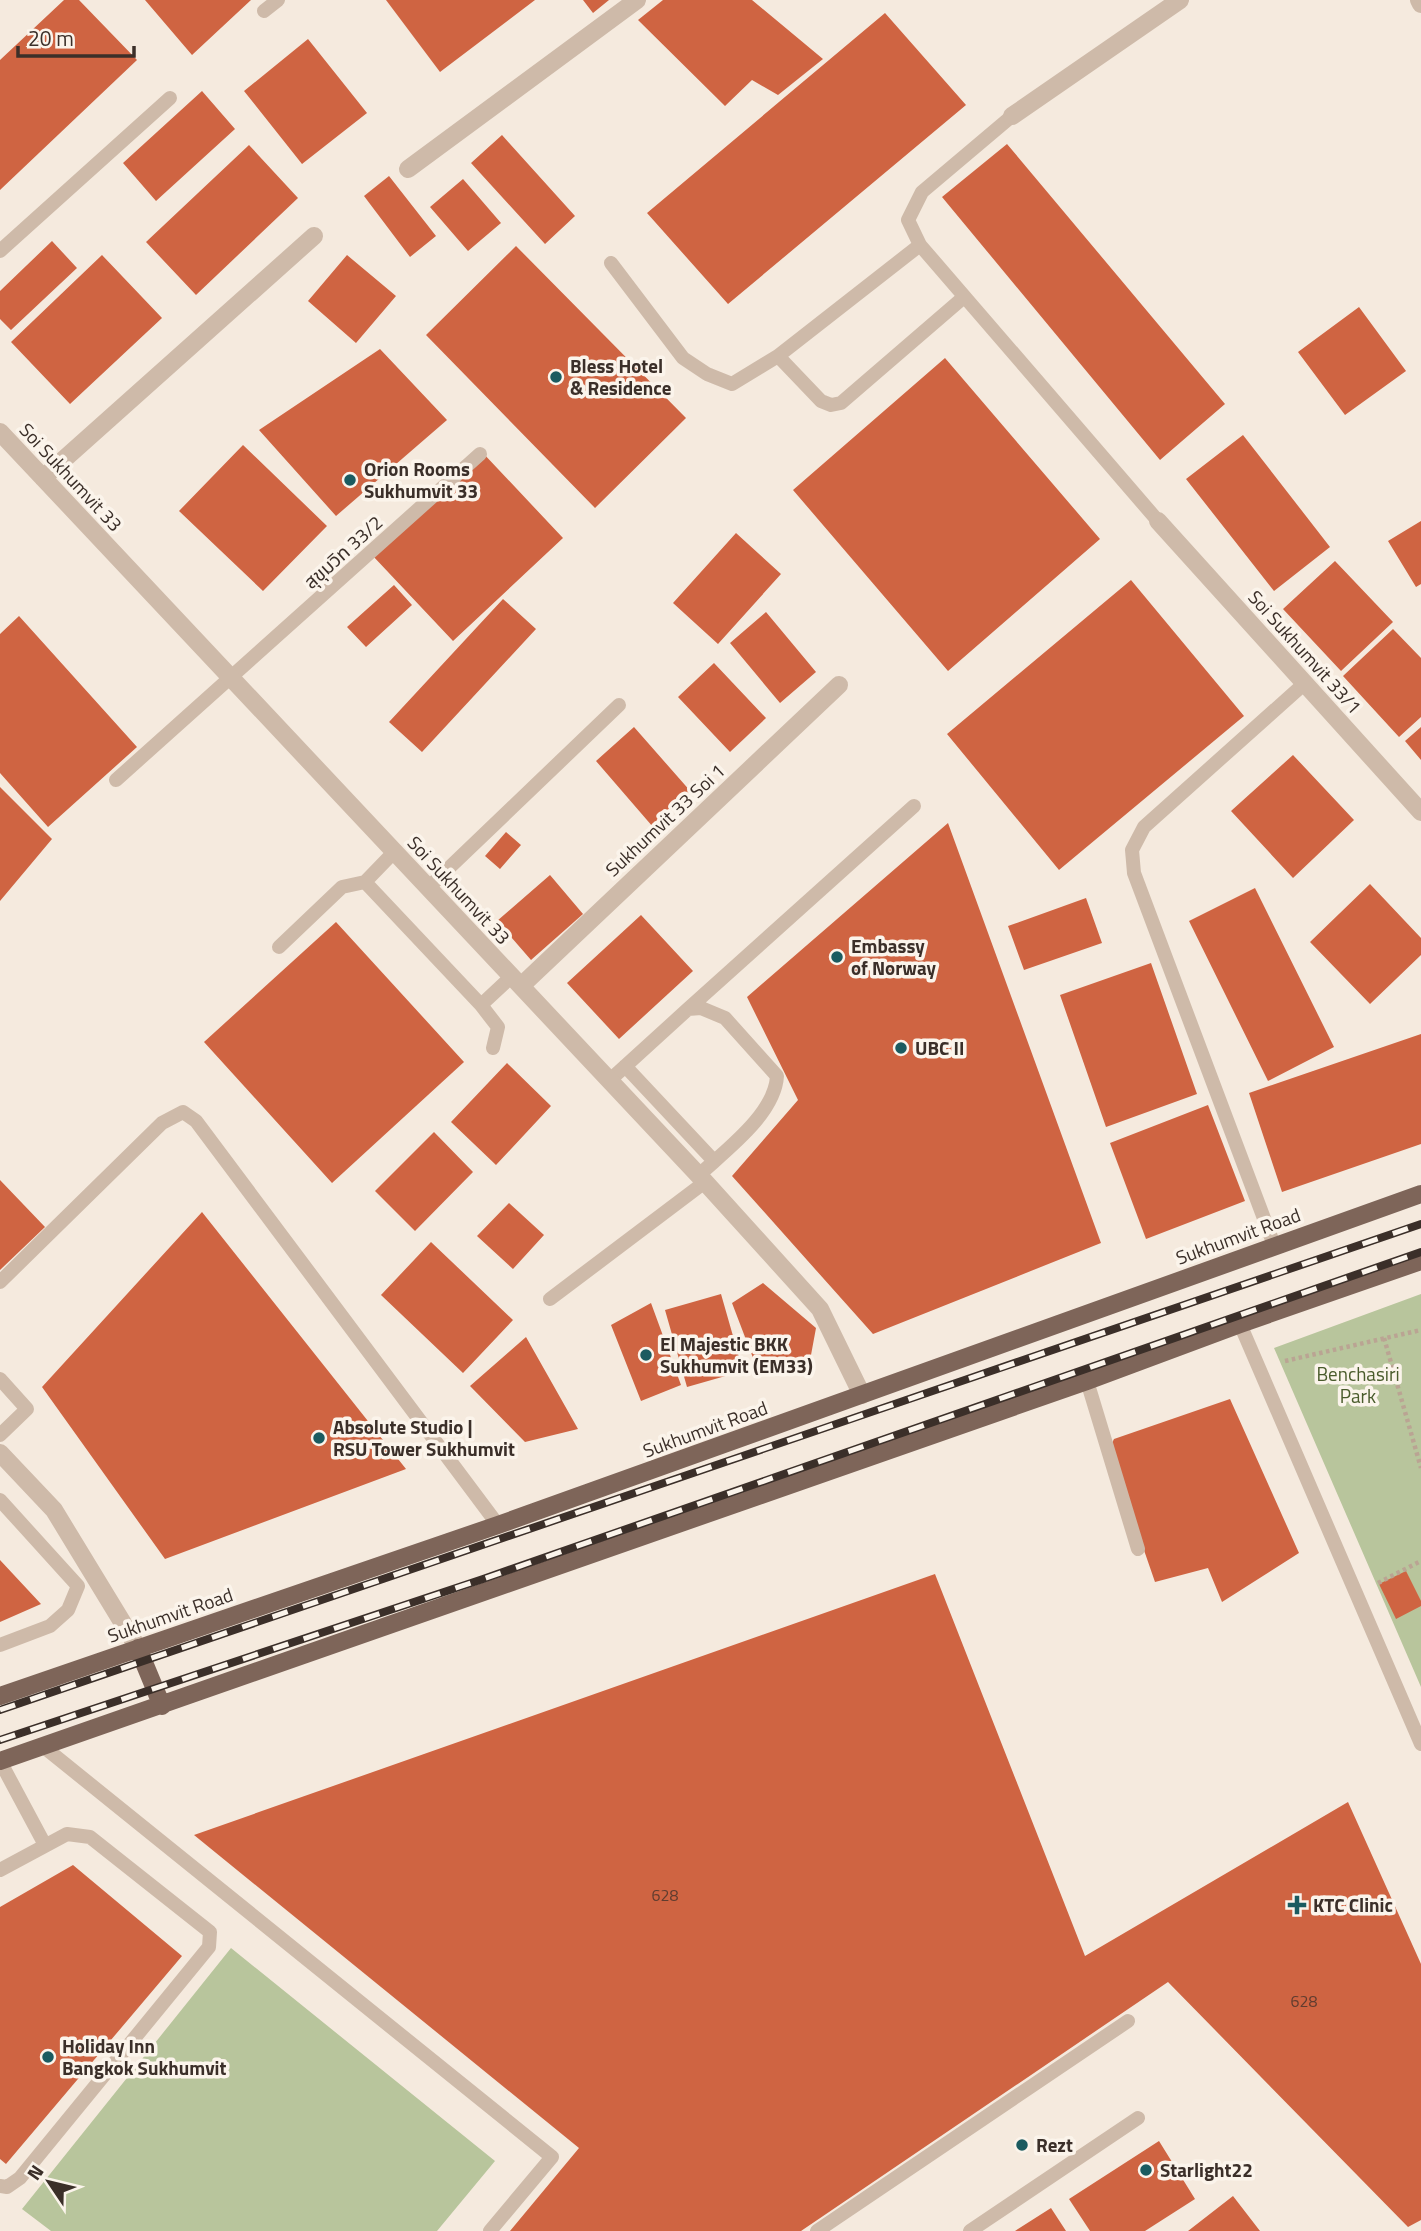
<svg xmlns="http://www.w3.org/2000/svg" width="1421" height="2231" font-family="'Titillium Web','Noto Sans Thai',sans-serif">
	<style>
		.green { fill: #b8c59c }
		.building { fill: #cf6442 }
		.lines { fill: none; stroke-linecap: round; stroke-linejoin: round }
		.path { stroke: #baa493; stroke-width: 4.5; stroke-dasharray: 3.5 3.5; stroke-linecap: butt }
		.lane { stroke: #cebaa9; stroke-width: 14 }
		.street { stroke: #cebaa9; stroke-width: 18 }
		.primary { stroke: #7e6559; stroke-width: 18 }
		.rail-casing { stroke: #3b2f29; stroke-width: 8 }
		.rail { stroke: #fbf4eb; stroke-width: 5; stroke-dasharray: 16; stroke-linecap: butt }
		.poi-dot { fill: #1b5b60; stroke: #fbf4eb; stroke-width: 2.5 }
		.labels { text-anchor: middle; stroke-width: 7; stroke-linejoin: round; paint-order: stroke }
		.number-label { font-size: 16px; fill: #603c2f }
		.poi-label { font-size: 19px; font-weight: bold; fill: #3b2f29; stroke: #fbf4eb; text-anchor: start }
		.street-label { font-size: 19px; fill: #3b2f29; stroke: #fbf4eb }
		.park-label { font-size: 19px; fill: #495b2b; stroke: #fbf4eb }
	</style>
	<rect width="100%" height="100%" fill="#f5eade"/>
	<path class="green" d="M1421,1294V1687L1274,1348Z
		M231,1948L495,2161L437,2231H51L22,2209Z"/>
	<path class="building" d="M64,0H79L137,60L0,190V60Z
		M145,0H251L192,55Z
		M386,0H535L440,72Z
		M583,0H609L593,13Z
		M663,0H752L823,59L778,95L752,80L725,106L638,20Z
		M885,13L966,105L728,304L647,213Z
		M308,39L367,113L302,164L244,91Z
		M202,91L235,129L156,201L123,163Z
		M502,135L575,216L545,244L471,163Z
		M1007,144L1225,404L1160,460L942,197Z
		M249,145L298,198L196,295L146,242Z
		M389,176L436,236L410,257L364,196Z
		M463,179L501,223L468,251L430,207Z
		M52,241L77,268L11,330L0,319V291Z
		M516,246L686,418L595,508L426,335Z
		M102,255L162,318L70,404L11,342Z
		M347,255L396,296L356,343L308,301Z
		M1359,307L1406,371L1345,415L1298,352Z
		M380,349L447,420L336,516L259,430Z
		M945,358L1100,539L948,671L793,490Z
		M1243,435L1330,547L1274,591L1186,479Z
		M243,445L327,526L263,591L179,511Z
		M482,452L563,538L453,641L372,555Z
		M1421,521V584L1416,587L1388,541Z
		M736,533L781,574L718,644L673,603Z
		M1335,561L1393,622L1341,671L1283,609Z
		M1131,580L1244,716L1059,870L947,734Z
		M394,585L412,605L366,647L347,627Z
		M503,599L536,629L422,752L389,722Z
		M766,612L816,672L780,703L730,643Z
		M19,616L137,747L48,827L0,773V634Z
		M1393,629L1421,658V717L1399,737L1343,676Z
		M714,663L766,718L730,752L678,697Z
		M634,727L692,793L653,827L596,761Z
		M1421,727V760L1405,741Z
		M1293,755L1354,820L1293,878L1231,811Z
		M0,787L52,839L0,901Z
		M948,823L1101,1243L873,1334L732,1176L798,1100L747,997Z
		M506,832L521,845L500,869L485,856Z
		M550,875L583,914L531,960L497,921Z
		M1370,884L1421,938V955L1370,1004L1310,942Z
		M1255,888L1334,1047L1268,1081L1189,921Z
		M1086,898L1102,943L1024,970L1008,926Z
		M641,915L693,971L619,1039L567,983Z
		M336,922L464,1062L332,1183L204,1042Z
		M1151,963L1197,1094L1106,1127L1060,995Z
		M1421,1034V1144L1282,1192L1249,1093Z
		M507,1063L551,1106L496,1165L451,1122Z
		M1208,1105L1245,1201L1146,1239L1110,1143Z
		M434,1132L473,1172L415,1231L375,1191Z
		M0,1180L45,1227L0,1270Z
		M509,1203L544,1235L513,1269L477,1236Z
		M202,1212L406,1469L165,1559L42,1387Z
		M431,1242L513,1320L463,1373L381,1295Z
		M763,1283L816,1328L811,1355L758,1371L732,1303Z
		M721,1294L743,1371L687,1387L665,1310Z
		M651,1303L681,1385L641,1401L611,1325Z
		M526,1337L578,1429L525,1442L470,1386Z
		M1230,1399L1299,1553L1222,1602L1208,1568L1155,1582L1109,1449L1114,1439Z
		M0,1560L41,1604L0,1622Z
		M1406,1571L1421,1601V1606L1396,1619L1379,1584Z
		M935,1574L1085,1956L1348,1802L1421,1964V2220L1408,2227L1168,1982L801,2231H510L579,2148L194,1835Z
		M73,1865L182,1956L6,2164L0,2159V1907Z
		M1159,2141L1195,2199L1145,2231H1090L1069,2199Z
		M1233,2196L1260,2231H1188Z
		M1051,2208L1066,2231H1015Z"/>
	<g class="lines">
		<path class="path" d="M1384,1338L1421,1468
			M1285,1361L1421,1330
			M1378,1583L1421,1561"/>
		<path class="lane" d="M264,11L278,0
			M1012,116L922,192L908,220L920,245L1158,521
			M0,251L170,98
			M611,263L683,358L707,374L732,384L778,356L920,245
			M778,356L821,401L831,405L841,403L964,297
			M116,780L480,454
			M394,852L365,882L481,1005L512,976
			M428,888L619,705
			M279,947L342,887L365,882
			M481,1005L498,1027L493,1048
			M688,1009L914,806
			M625,1066L714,1161
			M610,1080L688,1009L701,1008L725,1018L777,1076C775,1114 726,1150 699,1175
			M1274,1245L1134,873L1132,850L1144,827L1305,683
			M0,1282L162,1123L183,1112L196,1121L498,1525
			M550,1299L705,1182
			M1240,1324L1421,1744
			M0,1379L27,1409L0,1435
			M1087,1381L1138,1549
			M0,1500L78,1586L68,1610L50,1626L0,1645
			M44,1747L552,2157L490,2231
			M0,1761L45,1845
			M0,1870L67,1834L90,1837L210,1932L209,1947L20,2178L7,2187L0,2186
			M817,2231L1128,2021
			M970,2231L1138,2118"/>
		<path class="street" d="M1419,0L1421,4
			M1012,116L1180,0
			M408,169L637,0
			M0,432L705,1182L820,1309L862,1395
			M43,478L314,236
			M1158,521L1421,812
			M521,986L839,685
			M0,1453L54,1510L138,1648"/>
		<path class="primary" d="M138,1648L162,1706
			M0,1696L498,1525L1421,1194
			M0,1761L1087,1381L1240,1324L1421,1261"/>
		<g class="rail-casing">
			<path id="rail" d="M0,1710L1421,1224
				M0,1740L483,1579L1421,1252"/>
		</g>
		<use href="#rail" class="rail"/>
	</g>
	<g class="poi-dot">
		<circle cx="556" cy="377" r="7"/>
		<circle cx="350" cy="480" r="7"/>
		<circle cx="837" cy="957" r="7"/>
		<circle cx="901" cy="1048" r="7"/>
		<circle cx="646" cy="1355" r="7"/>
		<circle cx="319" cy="1438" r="7"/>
		<path d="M1293.5 1894.5h7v7h7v7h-7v7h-7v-7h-7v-7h7z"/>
		<circle cx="48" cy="2057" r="7"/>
		<circle cx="1022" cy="2145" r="7"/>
		<circle cx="1146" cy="2170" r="7"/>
	</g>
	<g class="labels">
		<g class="number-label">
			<text x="665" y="1901">628</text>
			<text x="1304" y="2007">628</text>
		</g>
		<g class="poi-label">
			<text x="570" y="373">Bless Hotel<tspan x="570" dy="22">&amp; Residence</tspan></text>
			<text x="364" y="476">Orion Rooms<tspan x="364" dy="22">Sukhumvit 33</tspan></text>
			<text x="851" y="953">Embassy<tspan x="851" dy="22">of Norway</tspan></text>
			<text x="915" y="1055">UBC II</text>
			<text x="660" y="1351">El Majestic BKK<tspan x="660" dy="22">Sukhumvit (EM33)</tspan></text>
			<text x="333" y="1434">Absolute Studio |<tspan x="333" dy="22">RSU Tower Sukhumvit</tspan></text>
			<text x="1313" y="1912">KTC Clinic</text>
			<text x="62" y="2053">Holiday Inn<tspan x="62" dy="22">Bangkok Sukhumvit</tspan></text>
			<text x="1036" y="2152">Rezt</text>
			<text x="1160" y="2177">Starlight22</text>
		</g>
		<g class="street-label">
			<text transform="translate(71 477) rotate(47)" y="7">Soi Sukhumvit 33</text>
			<text transform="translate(343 552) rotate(-42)" y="7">สุขุมวิท 33/2</text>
			<text transform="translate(1305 652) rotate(48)" y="7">Soi Sukhumvit 33/1</text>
			<text transform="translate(665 820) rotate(-43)" y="7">Sukhumvit 33 Soi 1</text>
			<text transform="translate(459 890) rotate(47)" y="7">Soi Sukhumvit 33</text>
			<text transform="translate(1238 1236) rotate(-20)" y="7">Sukhumvit Road</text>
			<text transform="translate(705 1429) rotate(-20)" y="7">Sukhumvit Road</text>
			<text transform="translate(170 1615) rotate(-19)" y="7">Sukhumvit Road</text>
		</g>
		<g class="park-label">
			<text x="1358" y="1381">Benchasiri<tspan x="1358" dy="22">Park</tspan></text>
		</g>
	</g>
	<g transform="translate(49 2182) rotate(305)" stroke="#fbf4eb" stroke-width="5" paint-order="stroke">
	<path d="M0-5L12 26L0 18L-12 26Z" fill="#3b2f29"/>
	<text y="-10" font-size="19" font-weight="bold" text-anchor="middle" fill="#3b2f29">N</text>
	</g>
	<path d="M18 46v10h116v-10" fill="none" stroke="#3b2f29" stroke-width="3.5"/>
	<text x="28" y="46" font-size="21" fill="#3b2f29" stroke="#fbf4eb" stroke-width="5" paint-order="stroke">20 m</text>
</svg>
